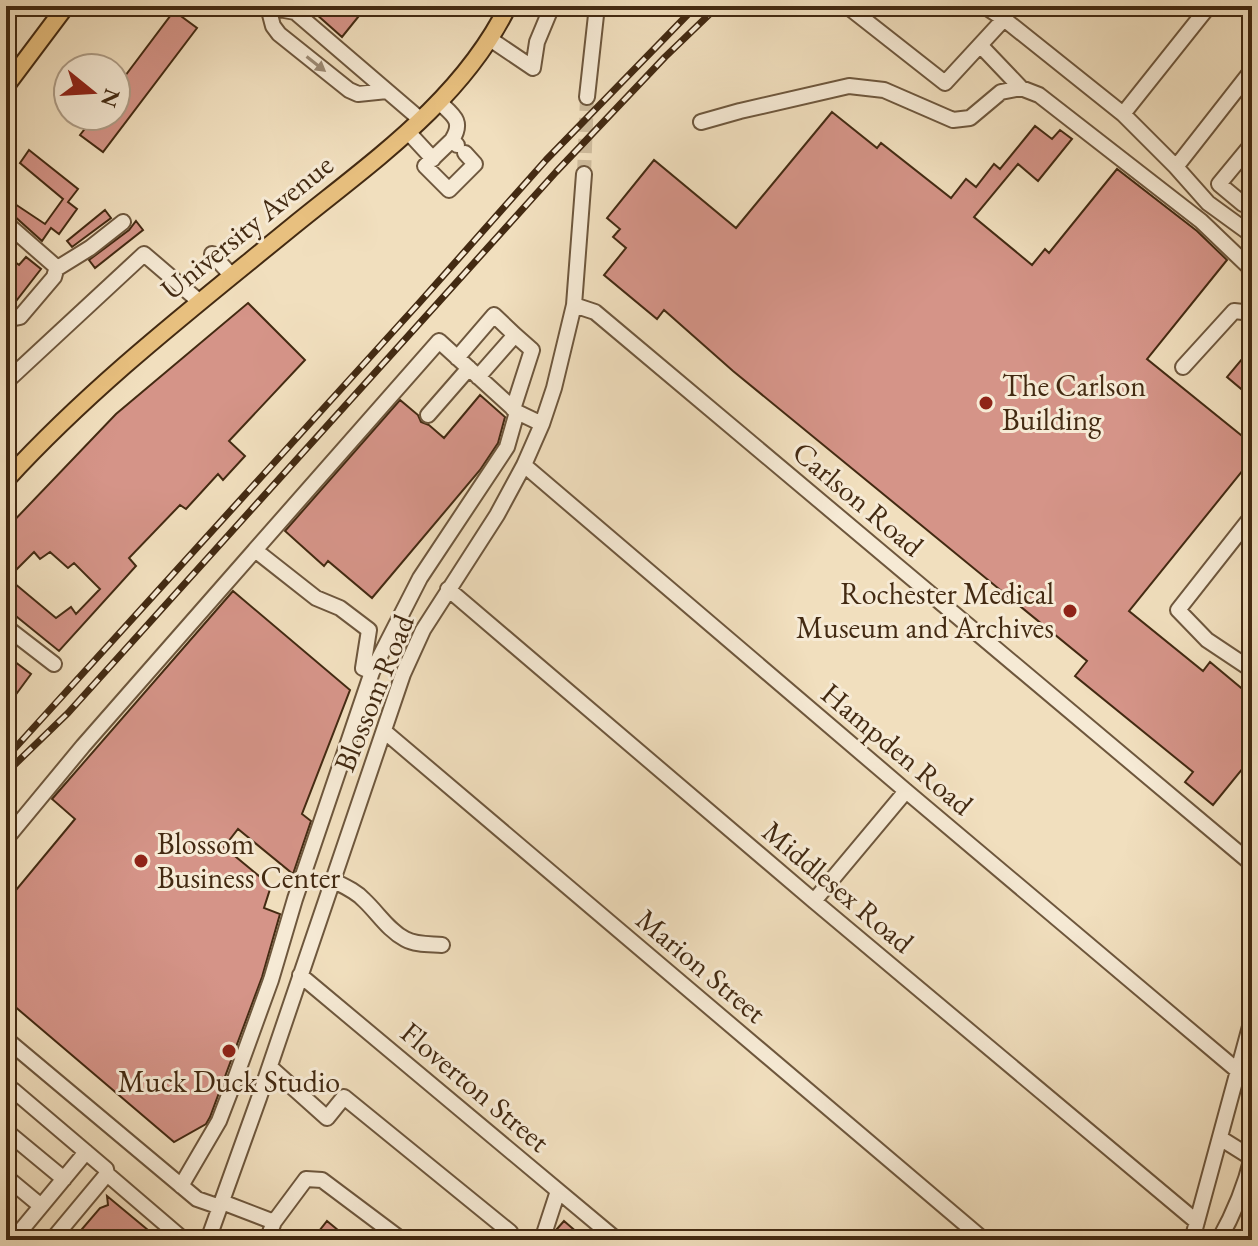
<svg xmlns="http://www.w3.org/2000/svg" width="1258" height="1246" font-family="'EB Garamond',serif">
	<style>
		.building { fill: #d59488; stroke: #432a12; stroke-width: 2; fill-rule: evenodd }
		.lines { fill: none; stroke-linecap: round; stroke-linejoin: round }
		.minor-tunnel { stroke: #cebb9c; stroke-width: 14; stroke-dasharray: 14 7; stroke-linecap: butt }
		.minor-casing { stroke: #6e573d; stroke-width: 18 }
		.major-casing { stroke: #432a12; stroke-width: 20 }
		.minor { stroke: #f6ead5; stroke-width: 14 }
		.major { stroke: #e8c07f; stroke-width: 16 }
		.rail-casing { stroke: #432a12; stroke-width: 7 }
		.rail { stroke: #f6ead5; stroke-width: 4; stroke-dasharray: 12; stroke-linecap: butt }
		.oneway { fill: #9c8a74 }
		.poi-dot { fill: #8f2418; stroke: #f6ead5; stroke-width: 3 }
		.labels { text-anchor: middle; stroke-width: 6; stroke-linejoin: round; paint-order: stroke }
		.street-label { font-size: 30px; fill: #432a12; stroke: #f6ead5 }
		.poi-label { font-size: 30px; fill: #432a12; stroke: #f6ead5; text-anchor: start }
	</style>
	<rect width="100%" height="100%" fill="#f1dfbe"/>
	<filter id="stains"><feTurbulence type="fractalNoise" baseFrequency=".0025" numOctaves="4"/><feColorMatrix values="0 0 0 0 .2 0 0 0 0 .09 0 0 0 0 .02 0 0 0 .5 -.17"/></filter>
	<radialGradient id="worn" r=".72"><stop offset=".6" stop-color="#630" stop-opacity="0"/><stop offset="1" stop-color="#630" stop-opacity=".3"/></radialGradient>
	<path class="building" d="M307,6H367L342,37Z
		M174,11L197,28L103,152L80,135L95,116H116V88Z
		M832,112L877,148L881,143L951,198L966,179L976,187L994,164L1000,169L1035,126L1052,139L1060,130L1072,139L1038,181L1018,164L974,217L1032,265L1045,249L1049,253L1117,169L1197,231L1227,260L1147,359L1252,444V459L1129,611L1203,671L1210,662L1252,697V757L1213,805L1185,782L1193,772L1075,676L1087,661L733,371L664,310L657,319L604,275L626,248L613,237L620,229L607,218L654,160L736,228Z
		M29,150L78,189L68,202L77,209L59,234L51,228L42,241L13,215L6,213V198L45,224L63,199L20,163Z
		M105,210L111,218L72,247L67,241Z
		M136,221L143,230L95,268L89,260L129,230Z
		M6,255L19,265L26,257L41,269L13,305L6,302Z
		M248,303L305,360L229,441L245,456L223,480L218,474L186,509L180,505L129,558L136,566L59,651L6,608V529L116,414ZM34,552L40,559L50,552L68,568L74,563L100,589L76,614L71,607L56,618L8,578Z
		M1252,347V398L1227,377Z
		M480,395L505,417L498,443L480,470L372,598L328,561L324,566L285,531L400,400L418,415L421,422L429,425L444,438Z
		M233,591L350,690L302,814L311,821L293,874L238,829L224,847L271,886L264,908L280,914L262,977L210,1117L206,1124L174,1142L6,999V902L75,819L52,799Z
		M6,655L31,674L6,708Z
		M107,1196L160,1240H82L76,1236L100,1208L108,1205Z
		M327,1221L350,1240H312Z
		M564,1221L586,1240H553L556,1230Z"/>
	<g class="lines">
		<path class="minor-tunnel" d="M584,174L587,97"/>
		<g class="minor-casing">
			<path id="minor" d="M847,6L945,83L1004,19
				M984,6L1004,19L1123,114L1176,167
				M490,39L533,68L537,42L552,6
				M980,45L1021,88
				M1252,70L1176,167L1208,203L1252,235
				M387,91L358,94L349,90L279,34L273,26L268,7L295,12L421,120
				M587,97L597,6
				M439,102C453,115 464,121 452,140
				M1123,114L1209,6
				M701,122L740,111L849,86L884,90L953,120L970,118L1001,92L1021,88L1039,95L1201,221L1248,266L1252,276
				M409,133L433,159
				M1252,144L1219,184L1243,204L1252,193
				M457,145L452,140L425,166L449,190L475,164L465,153
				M6,223L54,265L56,270L54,277L20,317L15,318L6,312
				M212,254L232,276
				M56,269L90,248L123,222
				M574,305L595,312L1252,864
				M457,358L494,315L515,335L478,377
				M1183,367L1234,311L1252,313
				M6,382L144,254L200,302
				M513,409L532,350L515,335
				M517,412L507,447L420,578L372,672L363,668L369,630L340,608L316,598L255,550L439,341L517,412L542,424
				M428,415L469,368
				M524,465L906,791L1238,1071
				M1252,516L1178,610L1207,640L1252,670
				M448,589L814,901L1197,1222
				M6,627L54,664
				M384,731L984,1240
				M6,839L83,746L255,550
				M332,880C344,886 356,891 364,900C378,913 388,930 405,939C416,945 430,944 442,945
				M814,901L906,791
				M300,975L617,1240
				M6,1039L197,1199L220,1207
				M270,1067L327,1118L344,1097L510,1232L508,1240
				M6,1098L13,1090L106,1169L107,1174L184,1240
				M6,1131L64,1179
				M1220,1138L1252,1158
				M6,1177L41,1206
				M181,1186L219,1121L234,1082L271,980L295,899L372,672
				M222,1202L274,1222L306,1179L322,1180L402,1240
				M13,1240L86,1152
				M52,1240L107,1174
				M208,1240L259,1098L403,674L423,630L497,515L524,465L542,424L554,388L574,305L584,174
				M267,1240L274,1222
				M542,1240L558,1191
				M1192,1240L1252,1019
				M1219,1240C1234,1213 1245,1187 1252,1157"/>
		</g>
		<g class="major-casing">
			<path id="major" d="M6,86L66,6
				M6,480C93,385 194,307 293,226C373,161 462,100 508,6"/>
		</g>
		<use href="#minor" class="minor"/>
		<use href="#major" class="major"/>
		<g class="rail-casing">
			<path id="rail" d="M6,758L420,302L546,160L696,6
				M6,773L68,713L556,172L665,57L718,6"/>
		</g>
		<use href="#rail" class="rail"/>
	</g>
	<defs><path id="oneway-solid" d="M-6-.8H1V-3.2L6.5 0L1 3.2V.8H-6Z" transform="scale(2)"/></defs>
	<use class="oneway" href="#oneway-solid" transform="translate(316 64) rotate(38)"/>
	<g class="poi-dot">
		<circle cx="986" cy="403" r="8"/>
		<circle cx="1070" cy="611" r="8"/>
		<circle cx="141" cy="861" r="8"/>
		<circle cx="229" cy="1051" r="8"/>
	</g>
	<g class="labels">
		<g class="street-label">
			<text transform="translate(247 227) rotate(-39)" y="10">University Avenue</text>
			<text transform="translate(858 499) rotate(40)" y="10">Carlson Road</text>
			<text transform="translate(374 693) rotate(-68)" y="10">Blossom Road</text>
			<text transform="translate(897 749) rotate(40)" y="10">Hampden Road</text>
			<text transform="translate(838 887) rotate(40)" y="10">Middlesex Road</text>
			<text transform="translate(701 966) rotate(40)" y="10">Marion Street</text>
			<text transform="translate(475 1087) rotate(40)" y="10">Floverton Street</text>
		</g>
		<g class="poi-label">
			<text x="1002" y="396">The Carlson<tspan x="1002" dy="34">Building</tspan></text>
			<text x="1054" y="604" text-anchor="end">Rochester Medical<tspan x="1054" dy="34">Museum and Archives</tspan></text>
			<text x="157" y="854">Blossom<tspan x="157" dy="34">Business Center</tspan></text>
			<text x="229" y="1092" text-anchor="middle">Muck Duck Studio</text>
		</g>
	</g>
	<rect width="1258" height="1246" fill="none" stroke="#f1dfbe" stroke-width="32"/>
	<rect x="8" y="8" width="1242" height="1230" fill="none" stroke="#432a12" stroke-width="4"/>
	<rect x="16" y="16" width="1226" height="1214" fill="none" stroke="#432a12" stroke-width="2"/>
	<g transform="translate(92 92) rotate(108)"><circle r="38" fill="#f6ead5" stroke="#ae9d87" stroke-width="2"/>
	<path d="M0-6L14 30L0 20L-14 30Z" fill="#8f2418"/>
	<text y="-12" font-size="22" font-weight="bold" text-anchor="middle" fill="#432a12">N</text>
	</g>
	<rect width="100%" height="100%" filter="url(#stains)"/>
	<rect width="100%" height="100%" fill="url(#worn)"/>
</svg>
